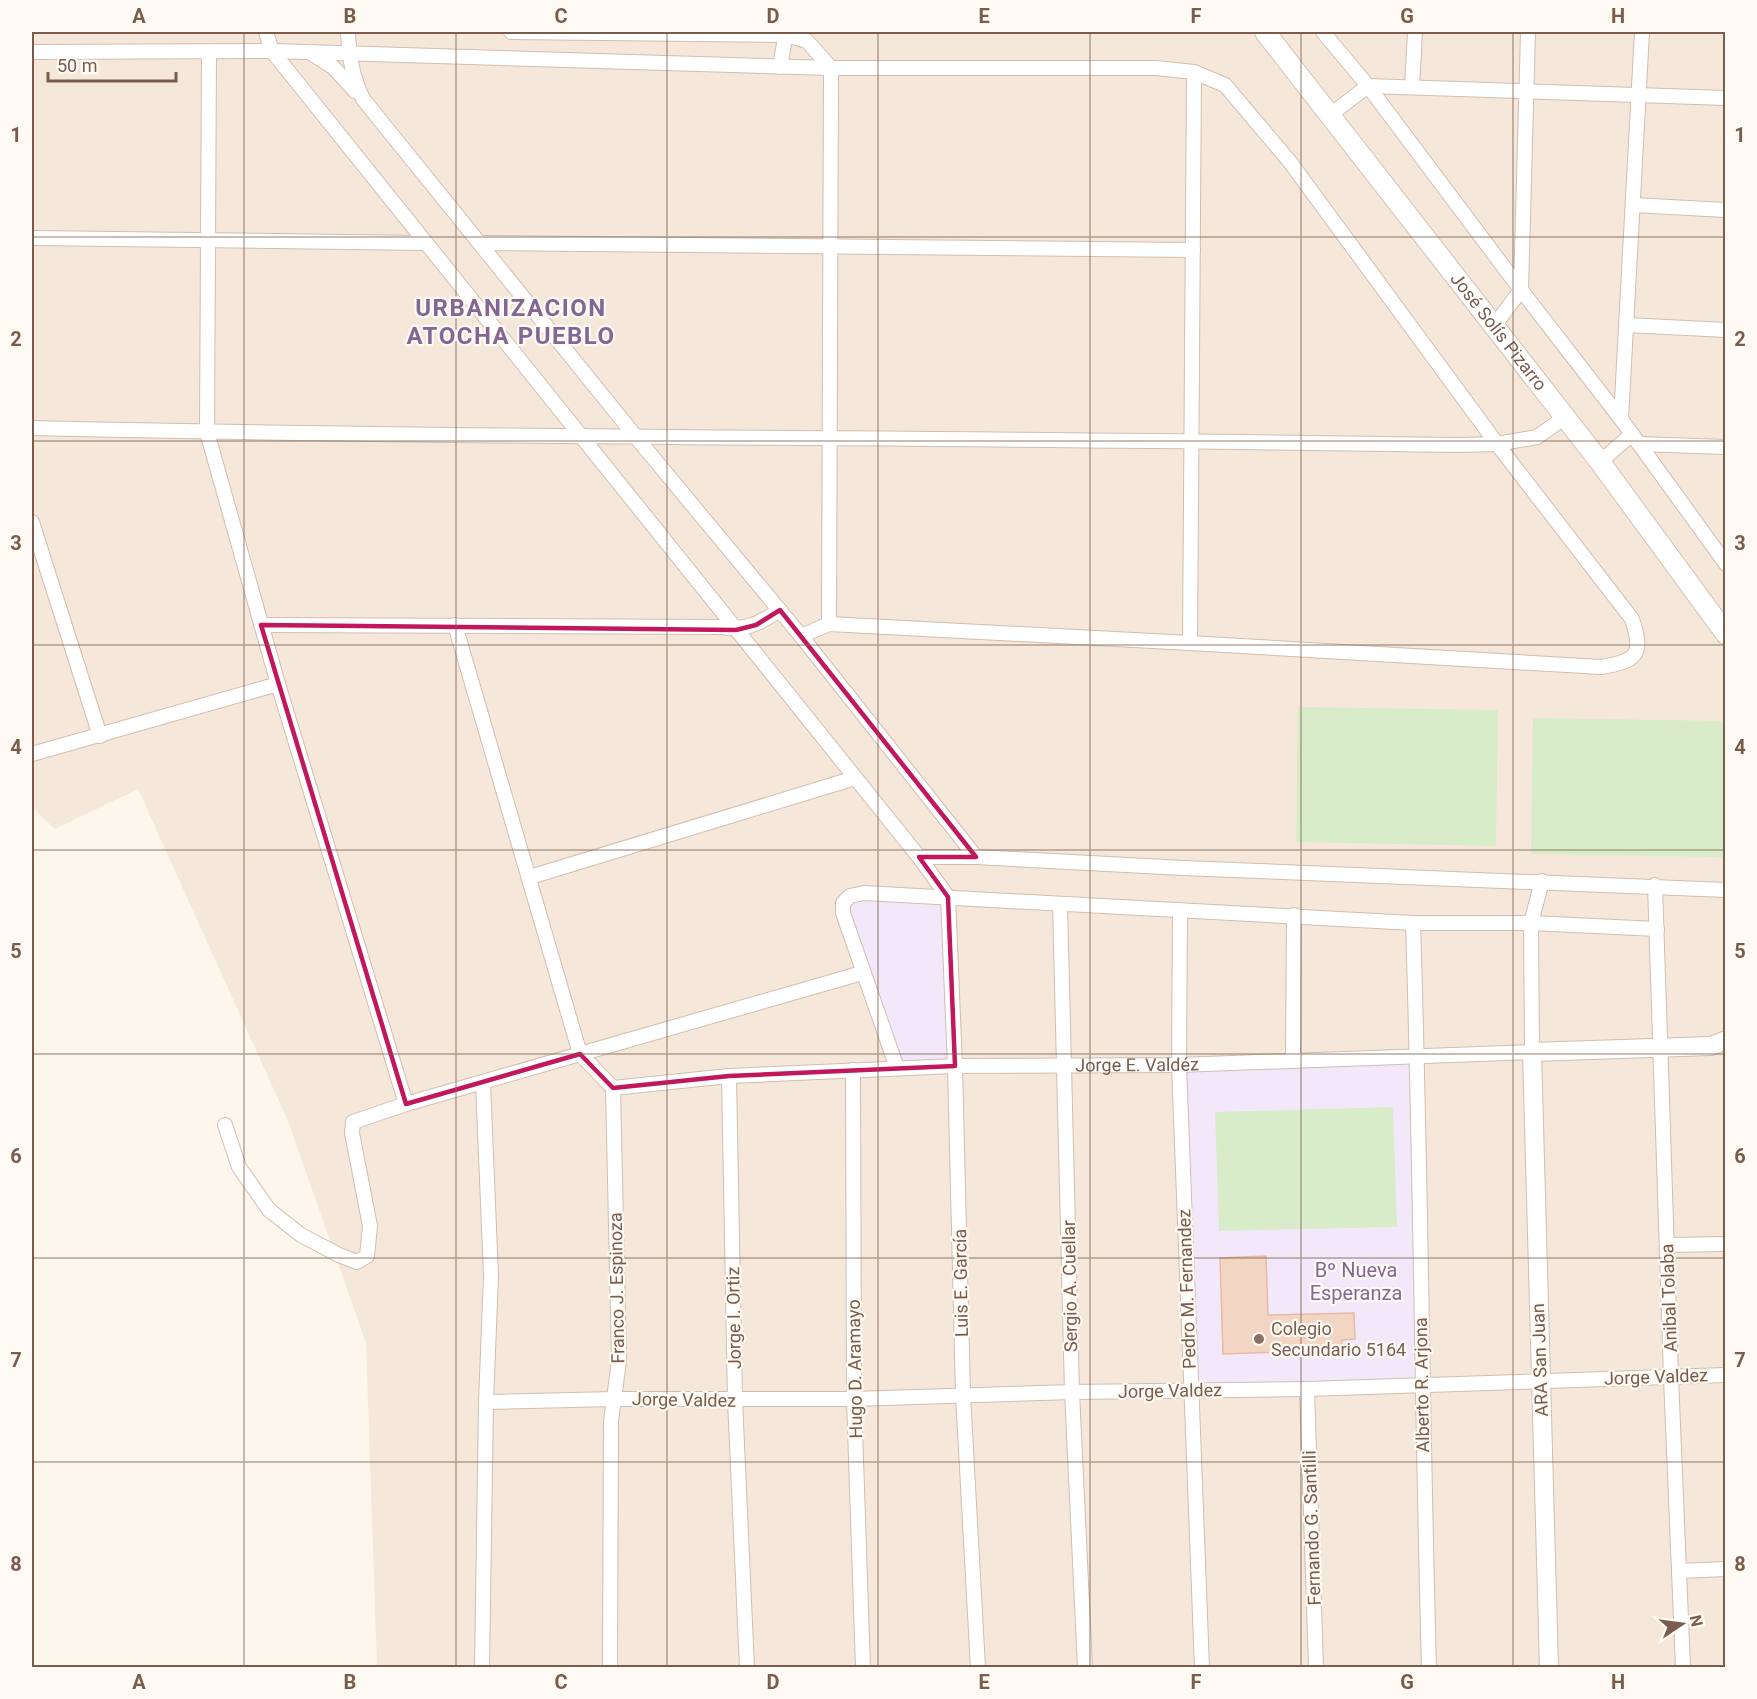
<svg xmlns="http://www.w3.org/2000/svg" width="1757" height="1699" font-family="Roboto,sans-serif">
	<style>
		.residential { fill: #f5e8da }
		.education { fill: #f3e8fa }
		.green { fill: #d8ecc9 }
		.building { fill: #f3d5c3; stroke: #e6bba3; stroke-width: 1.5 }
		.lines { fill: none; stroke-linecap: round; stroke-linejoin: round }
		.minor-casing { stroke: #d1beb0; stroke-width: 16 }
		.tertiary-casing { stroke: #d1beb0; stroke-width: 20 }
		.secondary-casing { stroke: #d6c0b0; stroke-width: 22 }
		.minor { stroke: #fff; stroke-width: 14 }
		.tertiary { stroke: #fff; stroke-width: 18 }
		.secondary { stroke: #fff; stroke-width: 20 }
		.marked { fill: none; stroke: #c2185b; stroke-width: 4.5; stroke-linejoin: round }
		.grid { fill: none; stroke: #7a5c4d; stroke-width: 1.5; stroke-opacity: 0.55 }
		.education-dot { fill: #8d6e63; stroke: #fffaf3; stroke-width: 2 }
		.labels { text-anchor: middle; stroke-width: 4.5; stroke-linejoin: round; paint-order: stroke }
		.street-label { font-size: 18px; fill: #7a5c4d; stroke: #fffaf3 }
		.education-label { font-size: 18px; fill: #785e54; stroke: #fffaf3; text-anchor: start }
		.neighbourhood-label { font-size: 20px; fill: #846695; stroke: #fffaf3 }
		.district-label { font-size: 24px; font-weight: bold; letter-spacing: 1.5px; fill: #846695; stroke: #fffaf3 }
		.neatline { fill: none; stroke: #7a5c4d; stroke-width: 2 }
		.grid-label { font-size: 20px; text-anchor: middle; font-weight: bold; fill: #7a5c4d }
	</style>
	<rect width="100%" height="100%" fill="#fdf6ec"/>
	<path class="residential" d="M32,32H1725V1667H377L366,1343L288,1121L138,789L55,829L32,807Z"/>
	<path class="education" d="M851,897L947,899L955,1065L898,1067L845,903Z
		M1415,1058L1420,1383L1193,1389L1182,1066Z"/>
	<path class="green" d="M1298,707L1498,710L1496,846L1296,842Z
		M1533,718L1725,721V857L1531,854Z
		M1393,1107L1397,1227L1219,1231L1215,1112Z"/>
	<path class="building" d="M1266,1256L1268,1315L1354,1313L1355,1339L1342,1340V1350L1223,1354L1220,1258Z"/>
	<g class="lines">
		<g class="minor-casing">
			<g id="minor">
				<path d="M266,32L272,51L919,857L948,897L955,1066L963,1395L978,1668"/>
				<path d="M348,32C349,56 352,76 363,99L636,437L801,636L976,857"/>
				<path d="M511,32L786,35L807,41L831,68L829,624"/>
				<path d="M1323,32L1368,86L1521,290L1621,419L1726,564"/>
				<path d="M32,52L272,51L831,68H1156L1194,72L1225,85L1290,162L1497,444L1632,619C1644,655 1637,661 1601,667L1190,643L829,624L801,636"/>
				<path d="M209,52L207,432L278,684L406,1104L862,973"/>
				<path d="M311,53L333,67L355,91"/>
				<path d="M780,67L786,32"/>
				<path d="M1412,87L1415,32"/>
				<path d="M1330,115L1368,86L1726,98"/>
				<path d="M1633,205L1726,210"/>
				<path d="M32,238L425,243"/>
				<path d="M481,243L1193,250"/>
				<path d="M1627,325L1726,330"/>
				<path d="M1494,326L1521,290L1528,32"/>
				<path d="M1621,419L1642,32"/>
				<path d="M32,428C507,439 983,437 1459,445L1497,444L1537,437L1564,418"/>
				<path d="M1639,444L1726,447"/>
				<path d="M1600,462L1632,434"/>
				<path d="M32,522L100,736"/>
				<path d="M261,625L720,627C746,631 758,624 780,610"/>
				<path d="M455,625L580,1054L613,1088"/>
				<path d="M1190,643L1194,72"/>
				<path d="M32,754L278,684"/>
				<path d="M919,857H976L1183,868L1726,890"/>
				<path d="M530,877L855,778"/>
				<path d="M1655,885L1671,1377L1683,1668"/>
				<path d="M1060,904L1072,1392L1085,1668"/>
				<path d="M1180,910L1179,1065L1202,1668"/>
				<path d="M1413,923C1421,1171 1422,1419 1429,1668"/>
				<path d="M1293,1061L1294,915"/>
				<path d="M897,1068L843,913V903L850,896L864,893L1413,923H1531L1657,929"/>
				<path d="M853,1070L854,1399L863,1668"/>
				<path d="M729,1076L735,1400L747,1668"/>
				<path id="s1" d="M613,1088L729,1076L955,1066L1179,1065L1532,1052L1531,923L1542,881"/>
				<path d="M225,1125L239,1167L269,1210L301,1235L339,1255L357,1262L367,1256L370,1226L352,1133L353,1122L406,1104"/>
				<path d="M1667,1245L1726,1244"/>
				<path d="M1307,1389L1316,1668"/>
				<path d="M486,1402L614,1399H854L1072,1392L1307,1389L1726,1375"/>
				<path d="M1679,1571L1726,1569"/>
				<path d="M482,1668L486,1402L491,1276L483,1083"/>
				<path d="M610,1668L611,1421L619,1361L613,1088"/>
			</g>
		</g>
		<g class="tertiary-casing">
			<path id="tertiary" d="M1549,1668L1532,1052L1711,1046L1726,1040"/>
		</g>
		<g class="secondary-casing">
			<g id="secondary">
				<path id="s2" d="M1265,32L1600,462L1726,634"/>
			</g>
		</g>
		<use href="#minor" class="minor"/>
		<use href="#tertiary" class="tertiary"/>
		<use href="#secondary" class="secondary"/>
	</g>
	<path class="marked" d="M780,610L976,857H919L948,897L955,1066L729,1076L613,1088L580,1054L406,1104L261,625L736,630L756,625Z"/>
	<path class="grid" d="M244,32V1668M456,32V1668M667,32V1668M878,32V1668M1090,32V1668M1301,32V1668M1513,32V1668M32,237H1726M32,441H1726M32,645H1726M32,850H1726M32,1054H1726M32,1258H1726M32,1462H1726"/>
	<circle class="education-dot" cx="1259" cy="1339" r="6"/>
	<g class="labels">
		<g class="street-label">
			<text dy="6" stroke="none"><textPath href="#s2" startOffset="380">José Solís Pizarro</textPath></text>
			<text dy="6" stroke="none"><textPath href="#s1" startOffset="525">Jorge E. Valdéz</textPath></text>
			<text transform="translate(961 1283) rotate(-91)" y="6">Luis E. García</text>
			<text transform="translate(1070 1286) rotate(-91)" y="6">Sergio A. Cuellar</text>
			<text transform="translate(617 1288) rotate(-91)" y="6">Franco J. Espinoza</text>
			<text transform="translate(1187 1289) rotate(-92)" y="6">Pedro M. Fernandez</text>
			<text transform="translate(1669 1298) rotate(-92)" y="6">Anibal Tolaba</text>
			<text transform="translate(734 1318) rotate(-91)" y="6">Jorge I. Ortiz</text>
			<text transform="translate(1540 1360) rotate(-92)" y="6">ARA San Juan</text>
			<text transform="translate(855 1369) rotate(-91)" y="6">Hugo D. Aramayo</text>
			<text transform="translate(1656 1377) rotate(-2)" y="6">Jorge Valdez</text>
			<text transform="translate(1422 1385) rotate(-91)" y="6">Alberto R. Arjona</text>
			<text transform="translate(1170 1391) rotate(-1)" y="6">Jorge Valdez</text>
			<text transform="translate(684 1400) rotate(1)" y="6">Jorge Valdez</text>
			<text transform="translate(1312 1528) rotate(-92)" y="6">Fernando G. Santilli</text>
		</g>
		<g class="education-label">
			<text x="1271" y="1335">Colegio<tspan x="1271" dy="21">Secundario 5164</tspan></text>
		</g>
		<g class="neighbourhood-label">
			<text x="1356" y="1277">Bº Nueva<tspan x="1356" dy="23">Esperanza</tspan></text>
		</g>
		<g class="district-label">
			<text x="511" y="316">URBANIZACION<tspan x="511" dy="28">ATOCHA PUEBLO</tspan></text>
		</g>
	</g>
	<rect width="1757" height="1699" fill="none" stroke="#fffaf3" stroke-width="66"/>
	<g transform="translate(1682 1624) rotate(77)" stroke="#fffaf3" stroke-width="4.5" paint-order="stroke">
	<path d="M0-4.5L10 22L0 15L-10 22Z" fill="#7a5c4d"/>
	<text y="-9" font-size="16" font-weight="bold" text-anchor="middle" fill="#7a5c4d">N</text>
	</g>
	<path d="M48 72v9h128v-9" fill="none" stroke="#7a5c4d" stroke-width="3"/>
	<text x="57" y="72" font-size="18" fill="#7a5c4d" stroke="#fffaf3" stroke-width="4.5" paint-order="stroke">50 m</text>
	<rect x="33" y="33" width="1691" height="1633" class="neatline"/>
	<g class="grid-label">
		<text x="139" y="23">A</text>
		<text x="350" y="23">B</text>
		<text x="561" y="23">C</text>
		<text x="773" y="23">D</text>
		<text x="984" y="23">E</text>
		<text x="1196" y="23">F</text>
		<text x="1407" y="23">G</text>
		<text x="1618" y="23">H</text>
		<text x="16" y="142">1</text>
		<text x="1740" y="142">1</text>
		<text x="16" y="346">2</text>
		<text x="1740" y="346">2</text>
		<text x="16" y="550">3</text>
		<text x="1740" y="550">3</text>
		<text x="16" y="754">4</text>
		<text x="1740" y="754">4</text>
		<text x="16" y="958">5</text>
		<text x="1740" y="958">5</text>
		<text x="16" y="1163">6</text>
		<text x="1740" y="1163">6</text>
		<text x="16" y="1367">7</text>
		<text x="1740" y="1367">7</text>
		<text x="16" y="1571">8</text>
		<text x="1740" y="1571">8</text>
		<text x="139" y="1689">A</text>
		<text x="350" y="1689">B</text>
		<text x="561" y="1689">C</text>
		<text x="773" y="1689">D</text>
		<text x="984" y="1689">E</text>
		<text x="1196" y="1689">F</text>
		<text x="1407" y="1689">G</text>
		<text x="1618" y="1689">H</text>
	</g>
</svg>
